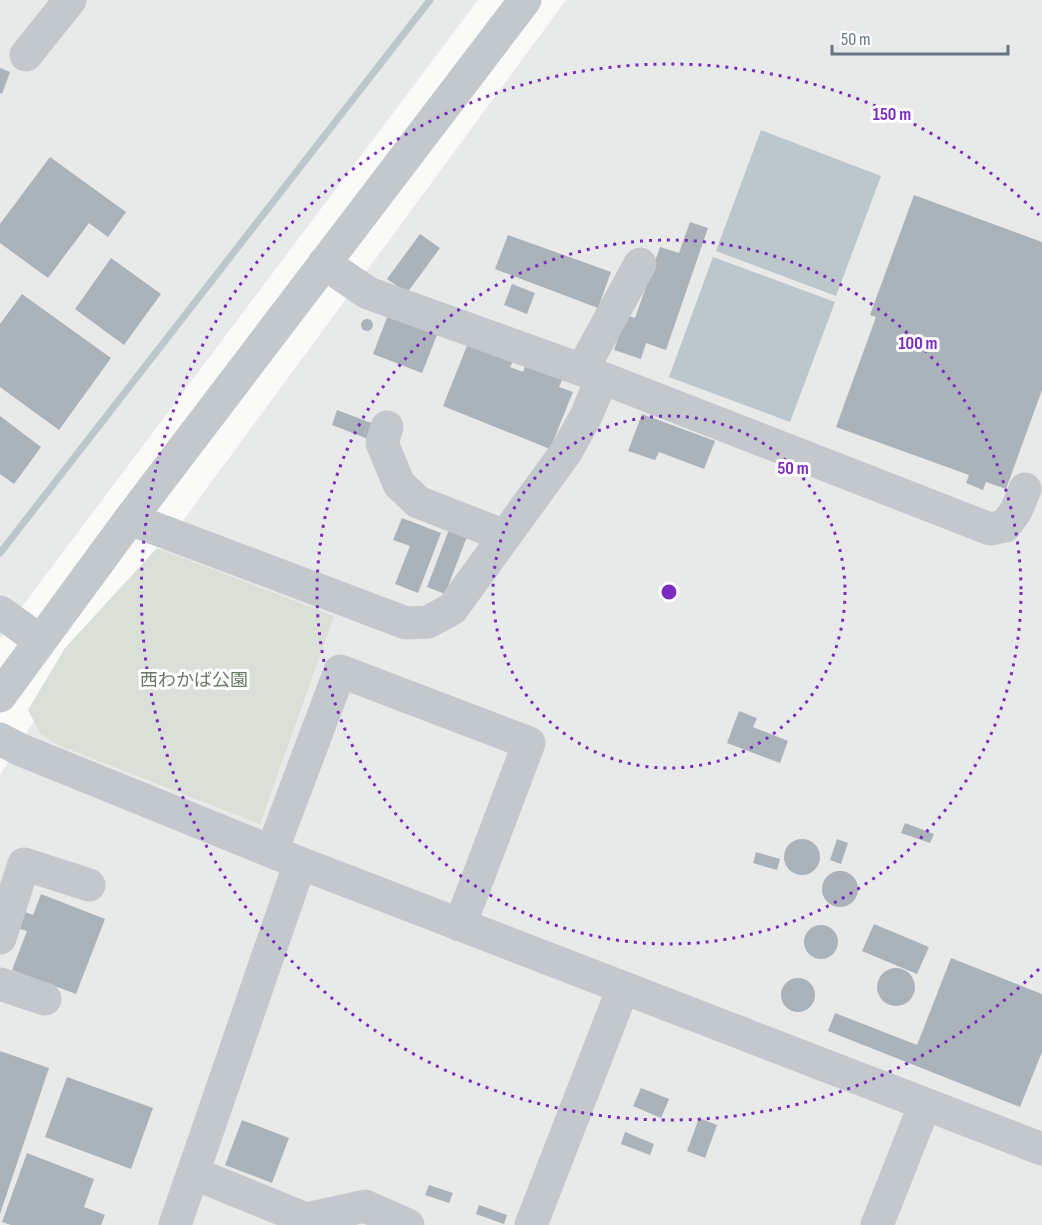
<svg xmlns="http://www.w3.org/2000/svg" width="1042" height="1225" font-family="'Sofia Sans Condensed','Noto Sans JP',sans-serif">
	<style>
		.built { fill: #e8e9e9 }
		.green { fill: #dadfd7 }
		.water { fill: #bbc7cb }
		.lines { fill: none; stroke-linecap: round; stroke-linejoin: round }
		.stream { stroke: #bbc7cb; stroke-width: 7 }
		.building { fill: #aab3b9 }
		.minor { stroke: #c3c8cc; stroke-width: 33 }
		.ring { fill: none; stroke: #7b2cbf; stroke-width: 3; stroke-dasharray: 3 6 }
		.labels { text-anchor: middle; stroke-width: 6; stroke-linejoin: round; paint-order: stroke }
		.park-label { font-size: 18px; fill: #687a64; stroke: #fff }
		.centre { fill: #7b2cbf; stroke: #fff; stroke-width: 3 }
		.ring-label { font-size: 18px; text-anchor: middle; font-weight: bold; fill: #7b2cbf; stroke: #fff; stroke-width: 6; stroke-linejoin: round; paint-order: stroke }
	</style>
	<rect width="100%" height="100%" fill="#fafaf8"/>
	<path class="built" d="M0,0H478L27,600L0,639Z
		M566,0H1042V1225H0V775L53,690L148,568Z"/>
	<path class="green" d="M157,548L334,616L260,824L58,745L40,733L28,710L65,648Z"/>
	<path class="water" d="M761,130L881,176L836,296L716,251Z
		M713,257L835,302L790,422L669,377Z"/>
	<g class="lines">
		<path class="stream" d="M0,553L430,0"/>
	</g>
	<path class="building" d="M0,68L10,72L2,94L0,93Z
		M50,157L126,212L108,237L89,223L48,278L0,243V224Z
		M914,195L1042,242V390L1006,489L986,482L983,490L966,483L969,475L836,427L876,317L870,315Z
		M690,222L708,228L666,350L646,343L641,359L614,350L626,315L635,318L660,247L679,253Z
		M420,234L440,248L407,293L387,279Z
		M508,235L611,272L598,308L495,269Z
		M111,258L161,294L124,345L75,309Z
		M512,284L535,293L527,314L504,305Z
		M22,294L111,358L59,430L0,387V324Z
		M388,315L437,335L422,373L373,354Z
		M361 325a6 6 0 1 1 12 0a6 6 0 1 1-12 0Z
		M468,343L513,361L510,367L523,372L525,366L562,380L559,387L573,392L550,449L443,406Z
		M337,410L374,424L368,439L332,425Z
		M642,414L715,441L704,469L659,452L655,460L628,451Z
		M0,416L41,447L14,484L0,474Z
		M402,518L441,533L418,593L395,584L410,546L393,540Z
		M450,527L468,534L445,594L427,587Z
		M739,711L757,718L753,727L788,741L780,763L727,743Z
		M905,823L934,834L930,843L901,833Z
		M784 857a18 18 0 1 1 36 0a18 18 0 1 1-36 0Z
		M837,839L848,843L841,864L830,860Z
		M756,852L780,859L777,870L753,863Z
		M822 889a18 18 0 1 1 36 0a18 18 0 1 1-36 0Z
		M41,894L105,919L76,994L12,970L27,931L14,927L20,910L33,915Z
		M874,924L929,947L917,974L862,951Z
		M804 942a17 17 0 1 1 34 0a17 17 0 1 1-34 0Z
		M951,958L1042,994V1052L1020,1107L828,1031L835,1013L917,1045Z
		M877 987a19 19 0 1 1 38 0a19 19 0 1 1-38 0Z
		M781 995a17 17 0 1 1 34 0a17 17 0 1 1-34 0Z
		M0,1051L49,1068L0,1214Z
		M67,1077L153,1108L131,1169L45,1137Z
		M641,1088L669,1099L661,1118L633,1106Z
		M699,1118L717,1125L705,1158L687,1151Z
		M242,1120L289,1138L272,1183L225,1165Z
		M625,1132L654,1144L650,1155L621,1144Z
		M27,1153L94,1179L84,1207L105,1215L101,1225H11L2,1222Z
		M429,1185L453,1193L449,1203L425,1195Z
		M479,1205L507,1215L504,1224L476,1214Z"/>
	<g class="lines">
		<path class="minor" d="M26,55L70,0
			M324,263L368,293L582,370L990,529L1005,526L1016,511L1025,489
			M582,370L640,264
			M387,427L382,443L399,484L418,502L505,536
			M130,519L406,623L428,622L452,609L566,452L586,416L602,378
			M0,612L39,640
			M0,696L130,519L525,0
			M0,739L21,750L300,863L1042,1149
			M272,851L340,671L529,743L460,925
			M0,938L24,864L89,885
			M0,984L45,999
			M193,1173L306,1219L365,1206L408,1225
			M175,1225L300,863
			M531,1225L623,988
			M877,1225L925,1104"/>
	</g>
	<g class="ring">
		<circle cx="669" cy="592" r="176"/>
		<circle cx="669" cy="592" r="352"/>
		<path d="M1039 969A528 528 0 1 1 1039 215"/>
	</g>
	<g class="labels">
		<g class="park-label">
			<text x="194" y="686">西わかば公園</text>
		</g>
	</g>
	<circle cx="669" cy="592" r="9" class="centre"/>
	<g class="ring-label">
		<text x="892" y="120">150 m</text>
		<text x="918" y="349">100 m</text>
		<text x="793" y="474">50 m</text>
	</g>
	<path d="M832 45v9h176v-9" fill="none" stroke="#657683" stroke-width="3"/>
	<text x="841" y="45" font-size="18" fill="#657683" stroke="#ffffff" stroke-width="4.5" paint-order="stroke">50 m</text>
</svg>
